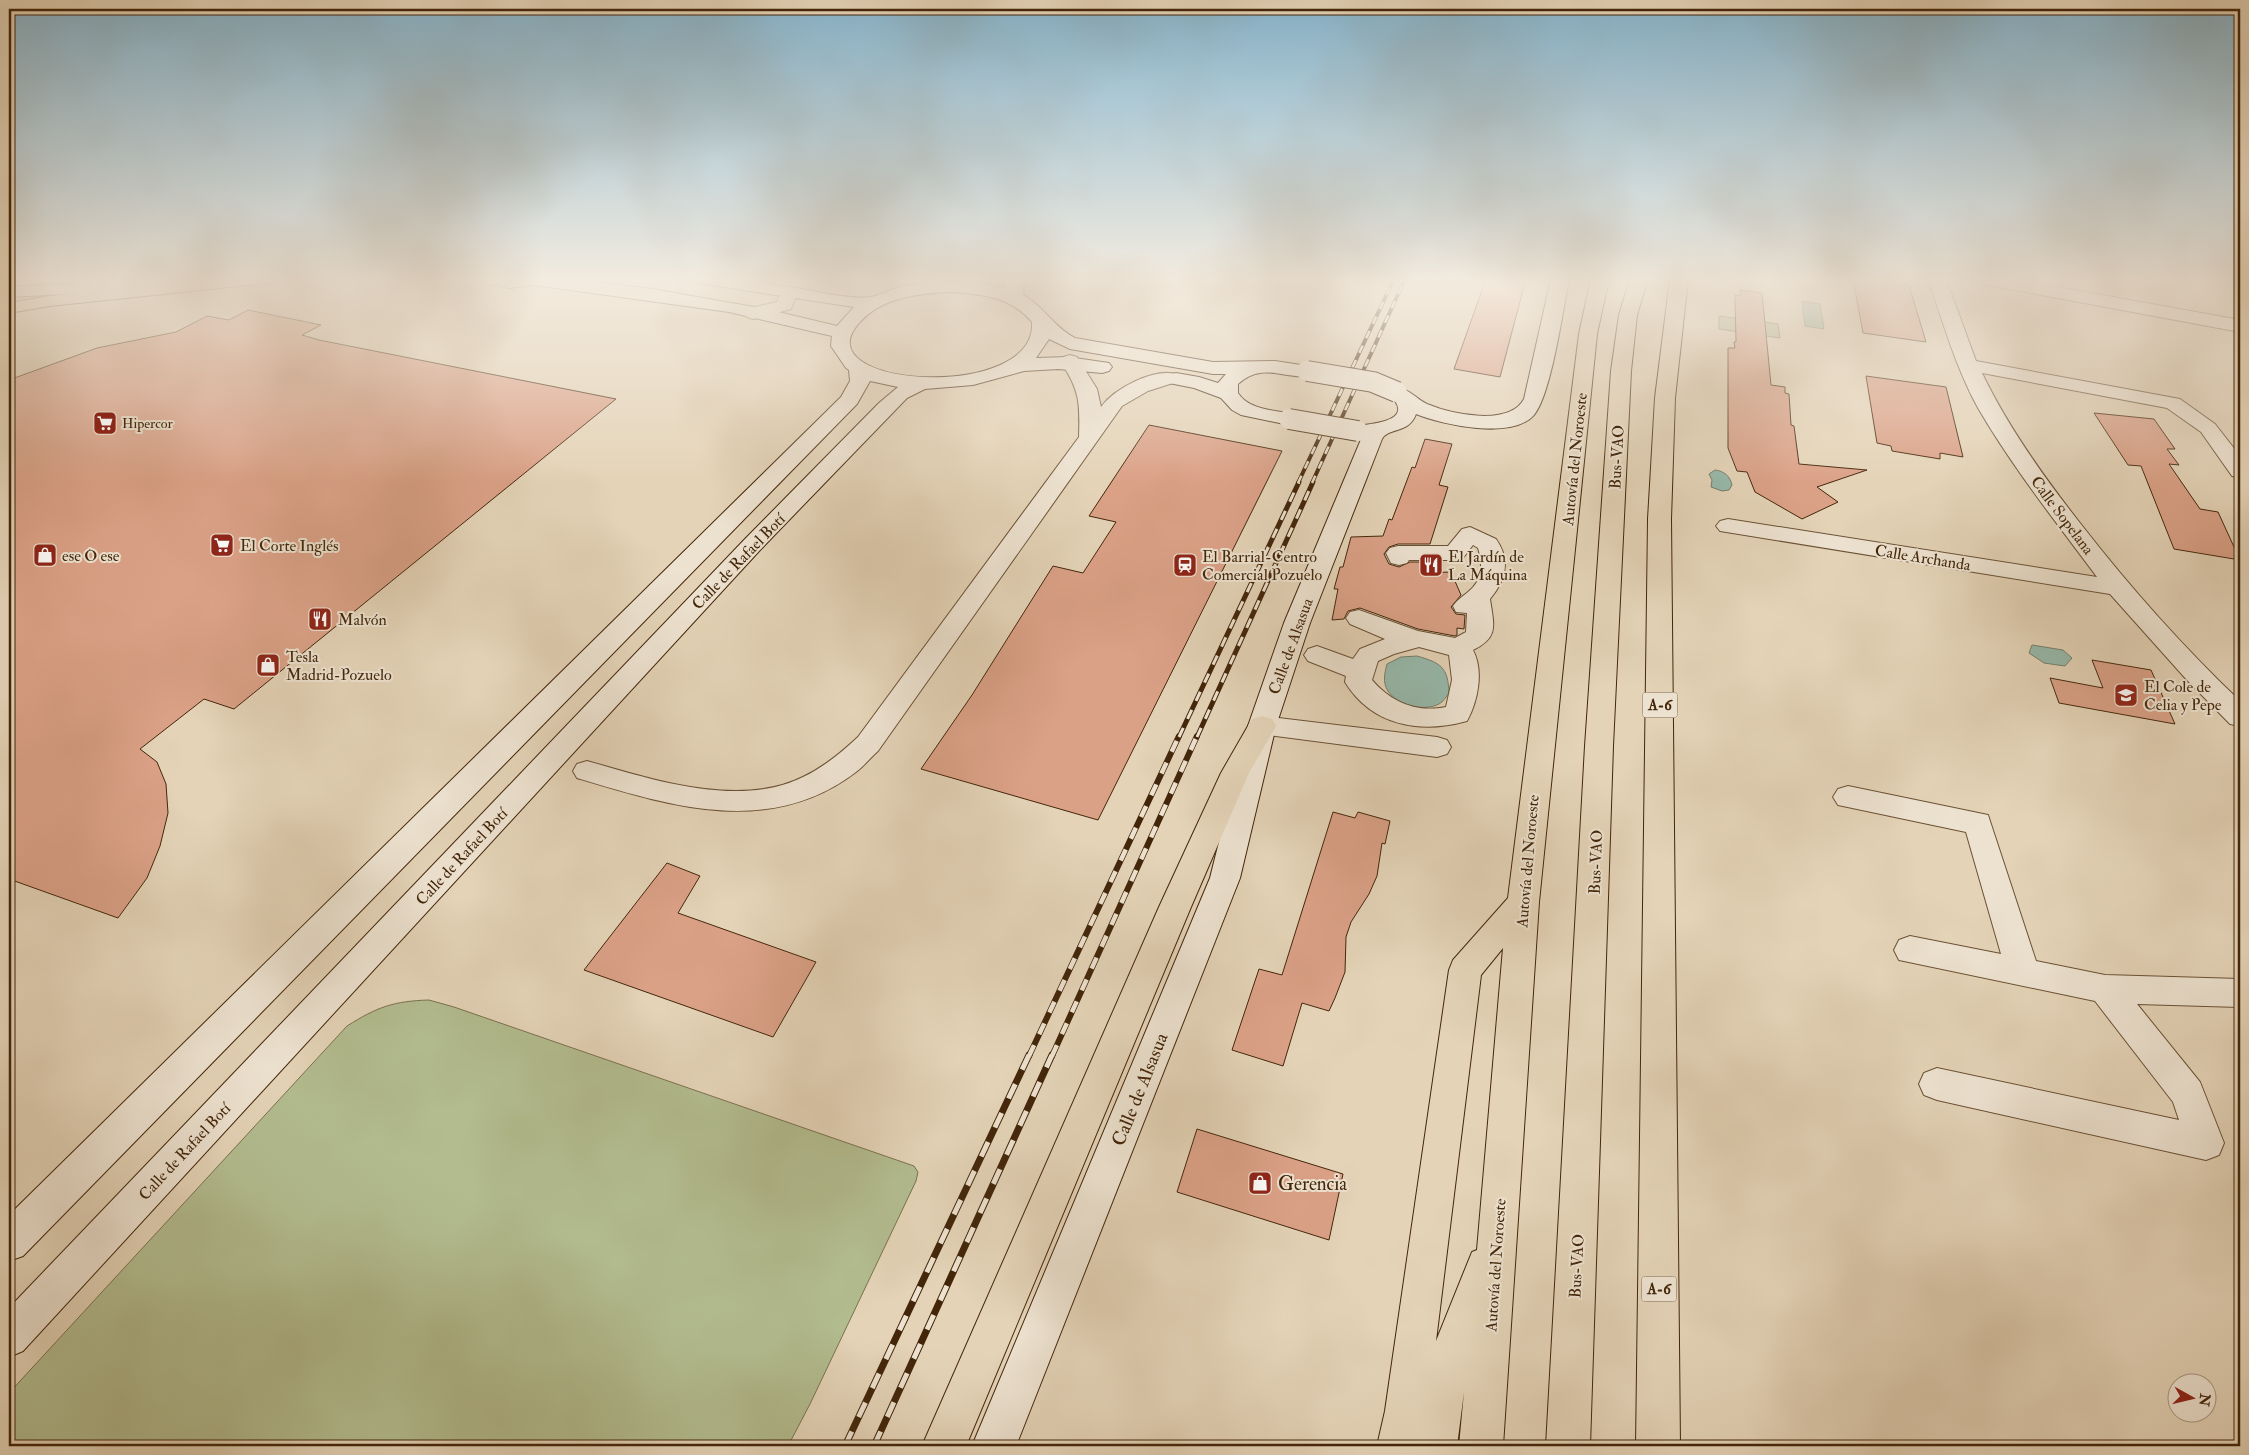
<svg xmlns="http://www.w3.org/2000/svg" width="2249" height="1455" font-family="'IM FELL Double Pica',serif">
	<style>
		.green { fill: #b2bc8f; stroke: #7a714c }
		.water { fill: #96b8aa; stroke: #757e6a }
		.building { fill: #dba187; stroke: #43260a }
		.lines { fill: none; stroke-linecap: round; stroke-linejoin: round }
		.street-casing { stroke: #6b5135; stroke-width: 2 }
		.secondary-casing { stroke: #43260a; stroke-width: 2 }
		.highway-casing { stroke: #43260a; stroke-width: 2 }
		.street { fill: #ede2d0; fill-rule: evenodd }
		.secondary { fill: #ede2d0; fill-rule: evenodd }
		.highway { fill: #e4d3b7; fill-rule: evenodd }
		.rail-far3-casing { stroke: #43260a; stroke-width: 4 }
		.rail-far2-casing { stroke: #43260a; stroke-width: 5 }
		.rail-far1-casing { stroke: #43260a; stroke-width: 6 }
		.rail-casing { stroke: #43260a; stroke-width: 7 }
		.rail-far3 { stroke: #ede2d0; stroke-width: 2.5; stroke-dasharray: 8; stroke-linecap: butt }
		.rail-far2 { stroke: #ede2d0; stroke-width: 3; stroke-dasharray: 10; stroke-linecap: butt }
		.rail-far1 { stroke: #ede2d0; stroke-width: 4.5; stroke-dasharray: 12; stroke-linecap: butt }
		.rail { stroke: #ede2d0; stroke-width: 5; stroke-dasharray: 16; stroke-linecap: butt }
		.secondary-bridge-casing { stroke: #43260a; stroke-width: 22; stroke-linecap: butt }
		.secondary-bridge { stroke: #ede2d0; stroke-width: 20 }
		.labels { text-anchor: middle; stroke-width: 4; stroke-linejoin: round; paint-order: stroke }
		.far-poi-label { font-size: 14px; fill: #43260a; stroke: #ede2d0; text-anchor: start }
		.shield { fill: #ede2d0; stroke: #765e45; stroke-width: 1 }
		.shield-label { font-size: 15px; font-weight: bold; fill: #43260a }
		.street-label { font-size: 16px; fill: #43260a; stroke: #ede2d0 }
		.poi-label { font-size: 16px; fill: #43260a; stroke: #ede2d0; text-anchor: start }
		.near-street-label { font-size: 19px; fill: #43260a; stroke: #ede2d0 }
		.near-poi-label { font-size: 19px; fill: #43260a; stroke: #ede2d0; text-anchor: start }
	</style>
	<rect width="100%" height="100%" fill="#e4d3b7"/>
	<filter id="stains"><feTurbulence type="fractalNoise" baseFrequency=".004" numOctaves="4"/><feColorMatrix values="0 0 0 0 .2 0 0 0 0 .09 0 0 0 0 .02 0 0 0 .5 -.17"/></filter>
	<radialGradient id="worn" r=".72"><stop offset=".6" stop-color="#630" stop-opacity="0"/><stop offset="1" stop-color="#630" stop-opacity=".3"/></radialGradient>
	<path class="green" d="M1719,316L1778,324L1780,338L1719,329Z
		M429,1000L454,1007L914,1166L918,1172L916,1181L810,1404L788,1446H9V1393L347,1026C377,1007 394,1001 429,1000Z"/>
	<path class="water" d="M1802,301L1820,304L1824,329L1805,326Z
		M1715,470C1724,471 1730,476 1732,485L1729,490L1722,491L1711,487L1712,480L1709,474Z
		M2032,645L2063,650L2072,658L2065,666L2044,663L2029,653Z
		M1417,656C1441,663 1448,667 1449,693C1446,697 1443,702 1439,704C1424,712 1397,705 1388,691C1382,682 1385,672 1387,664L1401,657Z"/>
	<path class="building" d="M1486,279H1526L1500,377L1454,369Z
		M1853,279H1889V282L1909,285L1926,342L1863,333Z
		M1740,290L1762,293L1771,385L1785,387V393L1789,394L1791,425L1794,426L1799,464L1867,470L1817,487L1838,502L1802,519L1755,492L1747,472L1737,471L1728,448V348H1735L1734,342H1736L1735,295L1741,296Z
		M248,310L321,325L302,335L319,340L616,399L234,709L204,699L140,749L157,762L166,784L168,813L160,846L147,878L118,918L9,879V380L97,348L176,332L207,316L229,320Z
		M1866,376L1946,387L1963,457L1940,453V459L1892,451L1891,446L1877,443Z
		M2094,413L2154,419L2175,449H2167L2179,465L2169,464L2200,509L2218,512L2240,560L2174,549L2141,466L2128,465Z
		M1149,425L1282,451L1098,820L921,769L972,695L1053,566L1083,573L1116,522L1089,516Z
		M1425,439L1452,444L1439,485L1448,487L1430,544H1398L1389,547L1384,554L1389,564L1399,567L1410,562H1425L1421,573L1451,572L1461,595L1451,607L1456,614L1465,615L1464,629L1457,628V635L1455,636L1418,629L1360,608L1348,611L1344,619L1332,620L1338,589H1334L1340,567H1343L1351,537L1383,536L1389,519L1392,520L1412,467L1415,468Z
		M2092,660L2151,670L2175,724L2059,703L2050,678L2103,688Z
		M1333,812L1355,818L1358,812L1390,821L1385,844L1382,843L1377,876L1369,894L1351,922L1346,937L1345,972L1335,998L1329,1011L1302,1003L1283,1066L1232,1050L1259,969L1282,975Z
		M667,863L700,876L678,913L816,962L773,1037L584,970Z
		M1197,1129L1343,1174L1329,1240L1177,1192Z"/>
	<g class="lines">
		<g class="street-casing">
			<path id="street" d="M1006,279H1024L1023,298L1020,302H1008L1005,298Z
				M1928,279H1946L1976,361L2180,399L2215,424L2240,456V478L2232,476L2201,432L2167,408L1982,373C2008,427 2043,476 2080,523C2129,586 2182,646 2240,701V726L2230,724L2186,679L2110,594L1720,531L1716,526L1720,521L1728,519L2097,577C2056,522 2013,468 1978,408C1956,368 1943,322 1928,279Z
				M1974,279H2014L2240,320V332L1983,284L1977,283Z
				M788,288L794,289L797,293L791,309L753,319L747,317L744,313L747,309L777,302L782,289Z
				M1070,355L1077,357L1097,389L1101,407C1114,389 1153,368 1176,374L1179,378L1176,382L1148,391L1122,406L878,751C870,758 864,766 856,772C770,838 670,806 577,778L573,771L577,764L587,761C651,779 739,809 803,777C824,767 841,753 858,737L1079,437C1080,403 1080,390 1060,361L1063,357Z
				M1470,527L1496,539C1511,560 1506,580 1490,599C1494,626 1499,637 1473,650C1484,671 1478,701 1467,721C1420,734 1372,726 1345,682L1346,676L1308,661L1304,655L1308,649L1317,646L1353,659L1360,649L1385,639L1350,624L1346,618L1350,612L1359,610L1418,631L1455,638L1466,632L1467,613L1456,612L1453,606C1457,600 1462,597 1468,592C1483,580 1483,565 1478,548L1473,545L1463,558L1455,560H1409L1407,563L1399,565L1391,563L1386,553L1390,548L1398,546H1448L1462,529ZM1419,647L1449,655L1452,680L1446,707C1416,713 1391,702 1372,680L1378,661L1394,654Z
				M1262,716L1437,737L1447,740L1451,747L1447,754L1437,757L1252,733L1248,726L1252,719Z
				M1848,786L1988,815L2036,961L2105,975L2240,979V1007L2137,1004L2200,1082L2224,1143L2219,1155L2206,1160L1937,1100L1924,1095L1919,1084L1924,1073L1937,1068L2179,1120L2173,1102L2095,1001L1899,960L1894,950L1899,940L1910,936L2001,954L1966,832L1838,805L1833,797L1838,789Z"/>
		</g>
		<g class="secondary-casing">
			<path id="secondary" d="M153,279H274L271,283L265,284L9,297V287Z
				M482,279H571L652,289L766,309L837,326L854,307L704,284L698,283L695,279C733,279 764,283 802,289C818,292 855,300 870,297C879,296 889,290 899,287C937,279 982,278 1019,293C1042,303 1053,327 1075,338L1213,362L1275,361L1314,367L1317,371L1314,375C1287,382 1264,360 1238,384V393C1249,411 1278,410 1296,415L1299,419L1296,423L1289,425L1241,415L1232,410L1221,398L1194,388L1169,383L1166,379L1169,375L1176,373L1199,377L1218,383L1226,374H1213L1070,349L1049,339L1036,358L1068,357L1109,363L1112,367L1109,371L1102,373L1058,369L1024,371L973,385L925,389L907,398L761,549L23,1351L9,1357V1308L745,539L879,403L898,387L870,381L857,404L23,1256L9,1261V1215L841,397L850,381L849,370L846,368L831,346L832,336L729,312L534,285L510,288L485,283ZM949,292C981,294 1010,296 1032,322C1038,403 798,388 860,322C883,297 917,294 949,292Z
				M1551,279H1569C1563,310 1551,395 1534,415C1512,440 1443,425 1416,414C1409,434 1389,427 1382,439L1310,623L1276,726L1240,878L1016,1446H972L1210,878L1248,726L1284,623L1362,437L1352,435L1349,431L1352,427C1362,424 1411,424 1395,401C1393,398 1389,395 1387,392L1390,388C1406,384 1414,398 1427,404C1451,414 1509,427 1524,399Z"/>
		</g>
		<g class="highway-casing">
			<path id="highway" d="M205,279L249,281L246,285L240,286L50,306L9,313V303L50,296Z
				M1591,279H1609L1597,334L1539,902L1503,1446H1459L1464,1392L1457,1446H1377L1385,1411L1449,970L1453,960L1508,898L1579,334ZM1503,948L1477,1250L1472,1252L1436,1341L1481,975Z
				M1630,279H1648L1637,315L1631,371L1613,746L1590,1446H1546L1585,746L1611,371L1619,315Z
				M1670,279H1688L1675,398L1671,519L1680,1446H1636L1648,519L1655,398Z
				M1262,716L1272,719L1276,726L1249,773L1191,907L966,1446H922L1159,907L1221,773L1252,719Z"/>
		</g>
		<use href="#street" class="street"/>
		<use href="#secondary" class="secondary"/>
		<use href="#highway" class="highway"/>
		<g class="rail-far3-casing">
			<path id="rail-far3" d="M1298,483L1394,279
				M1312,483L1405,279"/>
		</g>
		<g class="rail-far2-casing">
			<path id="rail-far2" d="M1179,737L1299,482
				M1197,737L1313,482"/>
		</g>
		<g class="rail-far1-casing">
			<path id="rail-far1" d="M1029,1056L1179,736
				M1052,1056L1197,736"/>
		</g>
		<g class="rail-casing">
			<path id="rail" d="M845,1446L1029,1055
				M874,1446L1052,1055"/>
		</g>
		<use href="#rail-far3" class="rail-far3"/>
		<use href="#rail-far2" class="rail-far2"/>
		<use href="#rail-far1" class="rail-far1"/>
		<use href="#rail" class="rail"/>
		<g class="secondary-bridge-casing">
			<path id="secondary-bridge" d="M1307,371L1373,382L1397,392
				M1289,419L1358,431"/>
		</g>
		<use href="#secondary-bridge" class="secondary-bridge"/>
	</g>
	<linearGradient id="sky" x2="0" y2="1"><stop stop-color="#87b6cf"/><stop offset="0.58" stop-color="#f3ebdf"/><stop offset="1" stop-color="#f3ebdf" stop-opacity="0"/></linearGradient>
	<rect width="2249" height="483" fill="url(#sky)"/>
	<defs>
		<g id="supermarket-square" transform="scale(1.25)"><rect x="-9" y="-9" width="18" height="18" rx="4" fill="#8f2418" stroke="#ede2d0"/><path d="M-6-5.5h2.5l.6 2H6L4.5 2H-2.5L-4.4-4H-6ZM-1.5 3.2a1.3 1.3 0 1 0 .1 0ZM3 3.2a1.3 1.3 0 1 0 .1 0Z" fill="#fff"/></g>
		<g id="shop-square" transform="scale(1.25)"><rect x="-9" y="-9" width="18" height="18" rx="4" fill="#8f2418" stroke="#ede2d0"/><path d="M-5-2.5h2.3a2.7 3.5 0 0 1 5.4 0H5L5.5 6h-11ZM-1.5-2.5h3a1.5 2.3 0 0 0-3 0Z" fill="#fff"/></g>
		<g id="station-square" transform="scale(1.25)"><rect x="-9" y="-9" width="18" height="18" rx="4" fill="#8f2418" stroke="#ede2d0"/><path d="M-3-6H3Q5-6 5-4V2Q5 4 3 4L4.5 6H3L1.5 4h-3L-3 6H-4.5L-3 4Q-5 4-5 2V-4Q-5-6-3-6ZM-3.5-4v3h7v-3ZM-3.5 1v1.5H-2V1ZM2 1v1.5H3.5V1Z" fill="#fff"/></g>
		<g id="restaurant-square" transform="scale(1.25)"><rect x="-9" y="-9" width="18" height="18" rx="4" fill="#8f2418" stroke="#ede2d0"/><path d="M-5-6h1v4h1v-4h1v4h1v-4h1v5L-1.5 .5V6h-2V.5L-5-1ZM5-6V6H3V1.5H1.5Q1.5-4 5-6Z" fill="#fff"/></g>
		<g id="school-square" transform="scale(1.25)"><rect x="-9" y="-9" width="18" height="18" rx="4" fill="#8f2418" stroke="#ede2d0"/><path d="M0-5L7-2L0 1L-7-2ZM-4 1L0 2.5L4 1V4Q0 6-4 4Z" fill="#fff"/></g>
	</defs>
	<g fill-rule="evenodd">
		<use href="#supermarket-square" x="105" y="423"/>
		<use href="#supermarket-square" x="222" y="545"/>
		<use href="#shop-square" x="45" y="555"/>
		<use href="#station-square" x="1185" y="565"/>
		<use href="#restaurant-square" x="1431" y="565"/>
		<use href="#restaurant-square" x="320" y="619"/>
		<use href="#shop-square" x="268" y="665"/>
		<use href="#school-square" x="2126" y="695"/>
		<use href="#shop-square" x="1260" y="1183"/>
	</g>
	<g class="labels">
		<g class="far-poi-label">
			<text x="122" y="428">Hipercor</text>
		</g>
		<g class="shield">
			<rect x="1642.5" y="692.5" width="35" height="25" rx="4"/>
			<rect x="1641.5" y="1276.5" width="35" height="25" rx="4"/>
		</g>
		<g class="shield-label">
			<text x="1660" y="710">A-6</text>
			<text x="1659" y="1294">A-6</text>
		</g>
		<g class="street-label">
			<text transform="translate(1616 457) rotate(-87)" y="6">Bus-VAO</text>
			<text transform="translate(1574 459) rotate(-84)" y="6">Autovía del Noroeste</text>
			<text transform="translate(2063 515) rotate(53)" y="6">Calle Sopelana</text>
			<text transform="translate(1923 557) rotate(9)" y="6">Calle Archanda</text>
			<text transform="translate(738 561) rotate(-46)" y="6">Calle de Rafael Botí</text>
			<text transform="translate(1290 646) rotate(-70)" y="6">Calle de Alsasua</text>
			<text transform="translate(461 856) rotate(-47)" y="6">Calle de Rafael Botí</text>
			<text transform="translate(1527 861) rotate(-85)" y="6">Autovía del Noroeste</text>
			<text transform="translate(1595 862) rotate(-88)" y="6">Bus-VAO</text>
			<text transform="translate(184 1151) rotate(-47)" y="6">Calle de Rafael Botí</text>
			<text transform="translate(1495 1265) rotate(-86)" y="6">Autovía del Noroeste</text>
			<text transform="translate(1576 1266) rotate(-87)" y="6">Bus-VAO</text>
		</g>
		<g class="poi-label">
			<text x="240" y="551">El Corte Inglés</text>
			<text x="62" y="561">ese O ese</text>
			<text x="1202" y="562">El Barrial-Centro<tspan x="1202" dy="18">Comercial Pozuelo</tspan></text>
			<text x="1448" y="562">El Jardín de<tspan x="1448" dy="18">La Máquina</tspan></text>
			<text x="338" y="625">Malvón</text>
			<text x="286" y="662">Tesla<tspan x="286" dy="18">Madrid-Pozuelo</tspan></text>
			<text x="2144" y="692">El Cole de<tspan x="2144" dy="18">Celia y Pepe</tspan></text>
		</g>
		<g class="near-street-label">
			<text transform="translate(1139 1089) rotate(-68)" y="7">Calle de Alsasua</text>
		</g>
		<g class="near-poi-label">
			<text x="1278" y="1190">Gerencia</text>
		</g>
	</g>
	<rect width="2249" height="1455" fill="none" stroke="#e4d3b7" stroke-width="30"/>
	<rect x="10" y="10" width="2229" height="1435" fill="none" stroke="#43260a" stroke-width="2.5"/>
	<rect x="15" y="15" width="2219" height="1425" fill="none" stroke="#43260a"/>
	<g transform="translate(2192 1398) rotate(98)"><circle r="24" fill="#ede2d0" stroke="#a99781"/>
	<path d="M0-4L9 19L0 12L-9 19Z" fill="#8f2418"/>
	<text y="-8" font-size="14" font-weight="bold" text-anchor="middle" fill="#43260a">N</text>
	</g>
	<rect width="100%" height="100%" filter="url(#stains)"/>
	<rect width="100%" height="100%" fill="url(#worn)"/>
</svg>
